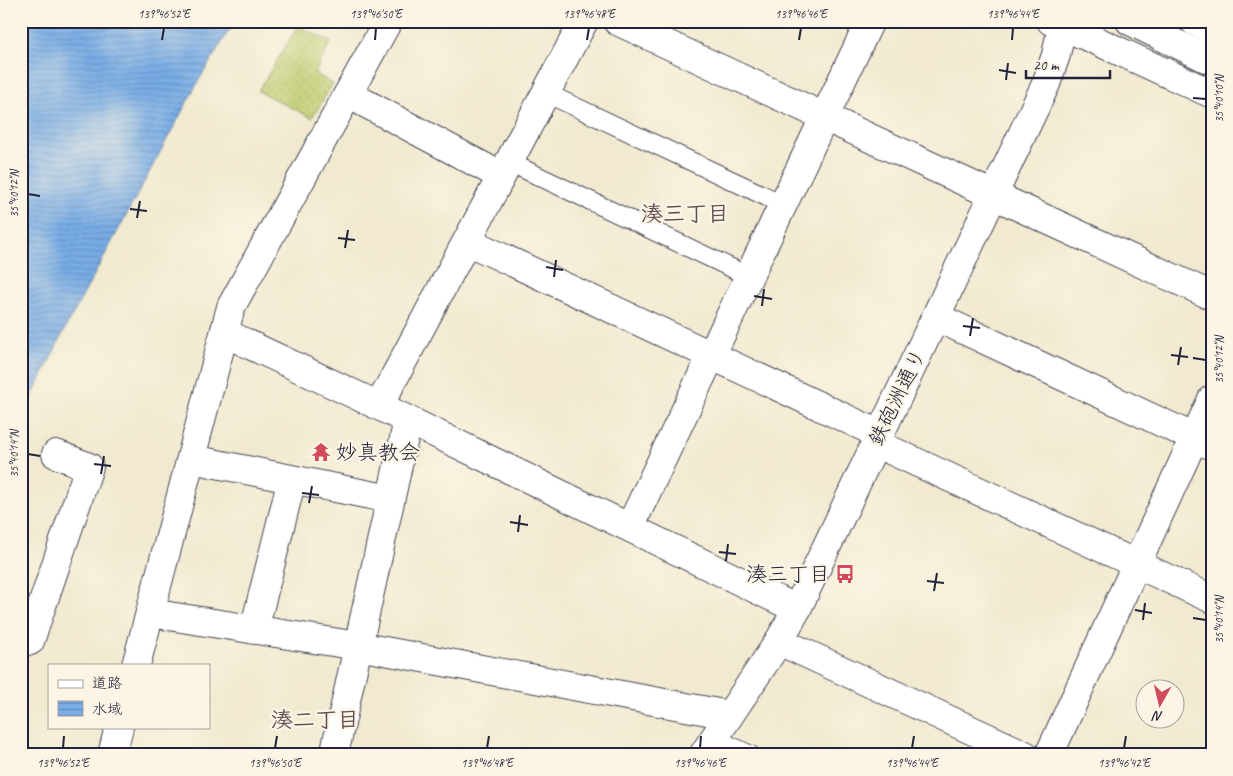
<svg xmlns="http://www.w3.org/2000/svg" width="1233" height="776" font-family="Caveat,'Klee One',sans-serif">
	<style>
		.grass { fill: url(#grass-dots); stroke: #6f7654 }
		.water { fill: url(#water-rules); stroke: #4d6890 }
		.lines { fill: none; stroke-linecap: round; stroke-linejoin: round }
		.lane-casing { stroke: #414051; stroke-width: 20 }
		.street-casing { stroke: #414051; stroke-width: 30 }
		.secondary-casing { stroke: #414051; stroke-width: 30 }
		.lane { stroke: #fff; stroke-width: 18 }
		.street { stroke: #fff; stroke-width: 28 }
		.secondary { stroke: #fff; stroke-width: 28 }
		.ticks { fill: none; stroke: #22223b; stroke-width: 2 }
		.labels { text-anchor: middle; stroke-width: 4.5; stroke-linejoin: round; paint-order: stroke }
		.street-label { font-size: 21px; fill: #22223b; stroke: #fcf5e5 }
		.poi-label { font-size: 21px; fill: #22223b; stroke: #fcf5e5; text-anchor: start }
		.neighbourhood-label { font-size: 22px; font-weight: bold; fill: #644f56; stroke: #fcf5e5 }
		.neatline { fill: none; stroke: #22223b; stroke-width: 2 }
		.ticks-label { font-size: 12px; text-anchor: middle; fill: #22223b }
	</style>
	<defs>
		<pattern id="grass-dots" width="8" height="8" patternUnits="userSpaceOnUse" patternTransform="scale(1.25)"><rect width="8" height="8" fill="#bcca6c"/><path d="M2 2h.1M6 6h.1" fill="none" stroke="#a1ad5e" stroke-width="1.8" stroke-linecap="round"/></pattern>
		<pattern id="water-rules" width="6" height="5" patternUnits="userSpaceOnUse" patternTransform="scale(1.25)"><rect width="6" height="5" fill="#78ade6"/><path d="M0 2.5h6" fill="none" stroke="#628cbc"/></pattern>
	</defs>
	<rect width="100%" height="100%" fill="#fcf5e5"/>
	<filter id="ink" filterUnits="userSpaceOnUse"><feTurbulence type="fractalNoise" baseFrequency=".02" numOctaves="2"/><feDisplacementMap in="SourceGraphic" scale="10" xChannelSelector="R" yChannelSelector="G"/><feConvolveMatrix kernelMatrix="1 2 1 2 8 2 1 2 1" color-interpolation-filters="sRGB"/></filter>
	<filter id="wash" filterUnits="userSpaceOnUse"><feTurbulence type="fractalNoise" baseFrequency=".0096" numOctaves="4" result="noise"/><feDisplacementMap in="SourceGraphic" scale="20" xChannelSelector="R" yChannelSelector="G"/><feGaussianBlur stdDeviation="1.12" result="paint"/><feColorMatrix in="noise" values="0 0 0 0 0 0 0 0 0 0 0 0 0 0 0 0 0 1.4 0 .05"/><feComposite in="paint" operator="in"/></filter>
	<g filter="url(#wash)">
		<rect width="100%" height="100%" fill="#f1ead0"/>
		<path class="grass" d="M298,26L331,42L315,73L333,84L312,118L258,91Z"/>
		<path class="water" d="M21,21H235L199,80L65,329L21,419Z"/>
	</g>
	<g filter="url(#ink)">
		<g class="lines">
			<g class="lane-casing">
				<path id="lane" d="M546,93L782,204
					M509,162L748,276
					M714,738L751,755"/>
			</g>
			<g class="street-casing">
				<path id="street" d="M617,21L1212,296
					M1051,21L1097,41L1212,94
					M348,94L501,176
					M467,241L879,434
					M936,317L1212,446
					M225,333L379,406L797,609
					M379,406L584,21
					M875,443L1212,599
					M192,459L390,499
					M630,527L870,21
					M150,613L358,646L729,715
					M254,630L292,479
					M21,638L30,641L89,467L56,454
					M779,641L1025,755
					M136,665L231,307L388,21
					M112,755L119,727
					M334,755L408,420
					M1049,755L1212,399"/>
			</g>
			<g class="secondary-casing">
				<path id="secondary" d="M1130,21L1212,61
					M1194,21L1212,30
					M703,755L779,641L797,609L1046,84L1056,55L1063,21"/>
			</g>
			<use href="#lane" class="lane"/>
			<use href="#street" class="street"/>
			<use href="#secondary" class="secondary"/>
		</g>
	</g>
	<path class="ticks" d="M162,40L164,28M375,40L376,28M587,40L589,28M799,40L801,28M1012,40L1013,28M999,70L1016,73M1006,80L1008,63M1193,98L1206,99M28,194L40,196M130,209L147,211M137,218L140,201M338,238L355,240M345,248L348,230M546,267L563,270M554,277L556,260M754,296L772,299M762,306L764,289M963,326L980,328M970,336L973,318M1171,355L1188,357M1193,358L1206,360M1178,365L1181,347M28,454L40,456M94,464L111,466M101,474L104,456M302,493L319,495M309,503L312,486M510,522L528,525M518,532L520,515M719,552L736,554M726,561L728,544M927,581L944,583M934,591L937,573M1135,610L1152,613M1193,618L1206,620M1143,620L1145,603M63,748L64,736M275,748L277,736M487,748L489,736M700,748L701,736M912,748L914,736M1124,748L1126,736"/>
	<defs>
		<g id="temple-bare" transform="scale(1.5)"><path d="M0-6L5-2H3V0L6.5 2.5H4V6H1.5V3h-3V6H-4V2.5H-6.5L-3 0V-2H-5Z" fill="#d1495b" stroke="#fcf5e5" stroke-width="2.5" paint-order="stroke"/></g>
		<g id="bus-bare" transform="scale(1.5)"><path d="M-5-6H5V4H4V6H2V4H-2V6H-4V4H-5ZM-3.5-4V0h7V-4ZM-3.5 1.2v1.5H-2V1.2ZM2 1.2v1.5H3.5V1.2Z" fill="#d1495b" stroke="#fcf5e5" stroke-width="2.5" paint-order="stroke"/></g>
	</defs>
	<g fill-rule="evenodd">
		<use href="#temple-bare" x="321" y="452"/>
		<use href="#bus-bare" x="845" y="574"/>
	</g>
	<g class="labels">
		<g class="street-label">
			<text transform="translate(897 397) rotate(-64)" y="7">鉄砲洲通り</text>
		</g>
		<g class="poi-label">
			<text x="336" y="459">妙真教会</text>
			<text x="830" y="581" text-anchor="end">湊三丁目</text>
		</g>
		<g class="neighbourhood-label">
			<text x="685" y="221">湊三丁目</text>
			<text x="315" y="727">湊二丁目</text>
		</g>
	</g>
	<rect width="1233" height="776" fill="none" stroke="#fcf5e5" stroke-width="55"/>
	<rect x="48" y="664" width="162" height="65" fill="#fcf5e5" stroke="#a5a1a1"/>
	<rect x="58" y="680" width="25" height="8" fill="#ffffff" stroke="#a5a1a1"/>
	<text x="92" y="688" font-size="15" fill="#22223b">道路</text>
	<rect x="58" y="701" width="25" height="15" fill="url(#water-rules)" stroke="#a5a1a1"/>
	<text x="92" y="714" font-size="15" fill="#22223b">水域</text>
	<g transform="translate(1160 704) rotate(188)"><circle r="24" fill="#fcf5e5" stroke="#a5a1a1"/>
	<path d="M0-4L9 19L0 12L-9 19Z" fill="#d1495b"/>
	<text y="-8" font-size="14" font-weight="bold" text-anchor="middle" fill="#22223b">N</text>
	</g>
	<path d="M1026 70v8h84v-8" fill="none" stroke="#22223b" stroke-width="2.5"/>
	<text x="1033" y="70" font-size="15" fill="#22223b" stroke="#fcf5e5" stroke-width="4" paint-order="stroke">20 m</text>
	<rect x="28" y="28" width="1178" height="720" class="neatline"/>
	<g class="ticks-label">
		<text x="164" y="18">139°46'52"E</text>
		<text x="376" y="18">139°46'50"E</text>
		<text x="589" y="18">139°46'48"E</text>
		<text x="801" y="18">139°46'46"E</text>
		<text x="1013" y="18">139°46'44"E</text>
		<text transform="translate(1219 99) rotate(-90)" y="4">35°40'10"N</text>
		<text transform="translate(14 194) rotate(-90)" y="4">35°40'12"N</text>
		<text transform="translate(1219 360) rotate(-90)" y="4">35°40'12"N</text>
		<text transform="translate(14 454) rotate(-90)" y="4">35°40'14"N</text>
		<text transform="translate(1219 620) rotate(-90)" y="4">35°40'14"N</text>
		<text x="63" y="767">139°46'52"E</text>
		<text x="275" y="767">139°46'50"E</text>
		<text x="487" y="767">139°46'48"E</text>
		<text x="700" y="767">139°46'46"E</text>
		<text x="912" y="767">139°46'44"E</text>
		<text x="1124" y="767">139°46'42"E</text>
	</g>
</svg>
